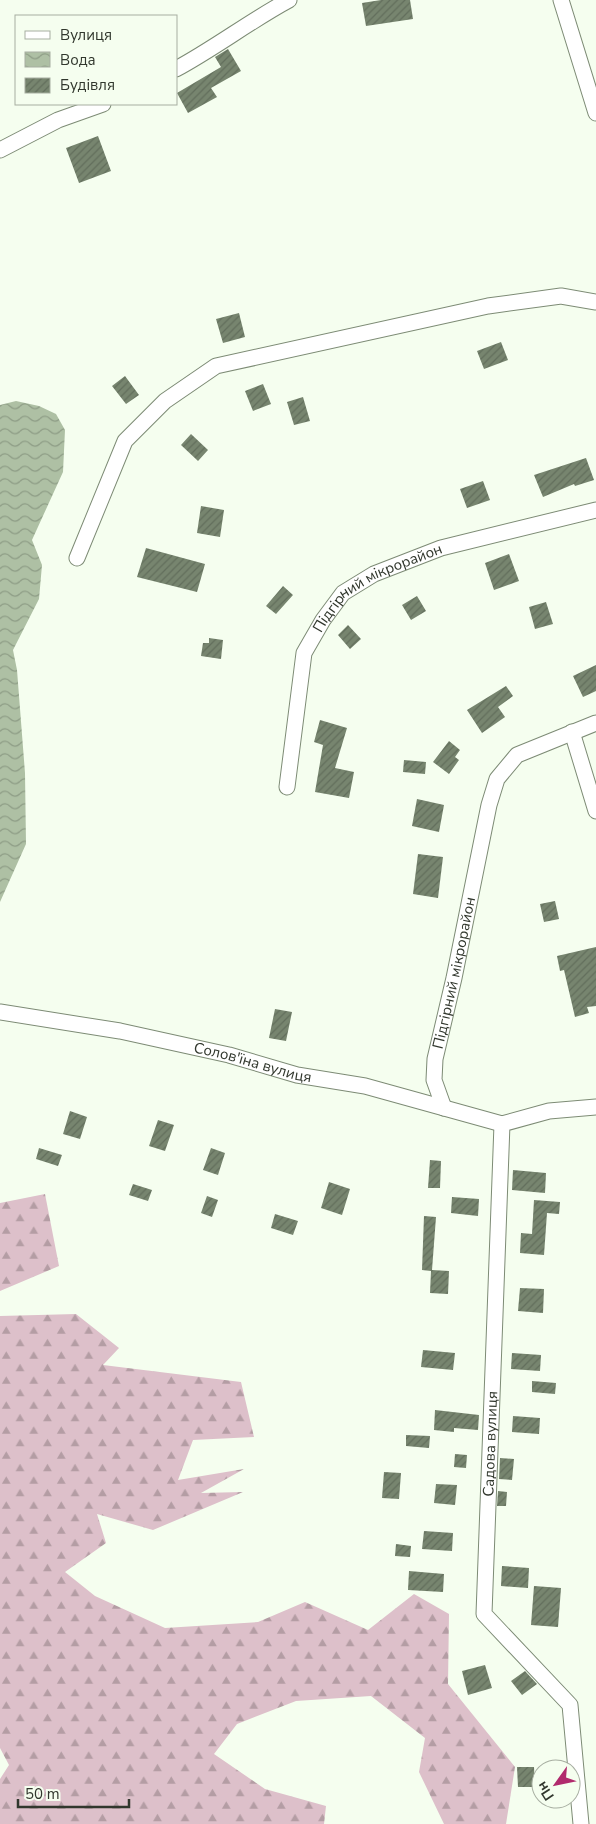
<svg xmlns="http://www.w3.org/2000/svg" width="596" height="1824" font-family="'Nunito Sans',sans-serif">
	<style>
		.forest { fill: url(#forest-firs) }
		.water { fill: url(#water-waves) }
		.building { fill: url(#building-hatch) }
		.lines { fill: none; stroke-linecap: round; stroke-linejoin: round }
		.minor-casing { stroke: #7d8b75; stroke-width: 17 }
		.minor { stroke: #fff; stroke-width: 15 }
		.labels { text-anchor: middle; stroke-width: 4.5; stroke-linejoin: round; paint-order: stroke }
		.street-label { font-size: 15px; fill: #31372d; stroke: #f5feef }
	</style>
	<defs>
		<pattern id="forest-firs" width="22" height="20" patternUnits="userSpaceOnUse" patternTransform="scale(1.25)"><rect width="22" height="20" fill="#ddc0ca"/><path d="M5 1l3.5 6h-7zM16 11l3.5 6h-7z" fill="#b49da4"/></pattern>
		<pattern id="water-waves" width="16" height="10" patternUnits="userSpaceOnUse" patternTransform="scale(1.25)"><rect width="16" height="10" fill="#aec0a4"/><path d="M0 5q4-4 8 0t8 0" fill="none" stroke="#8e9d86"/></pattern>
		<pattern id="building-hatch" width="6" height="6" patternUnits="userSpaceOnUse" patternTransform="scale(1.25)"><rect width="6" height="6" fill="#77856f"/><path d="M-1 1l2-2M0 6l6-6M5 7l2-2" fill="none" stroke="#626e5c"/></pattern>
	</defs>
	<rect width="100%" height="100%" fill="#f5feef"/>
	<path class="forest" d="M45,1194L59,1266L0,1291V1203Z
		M76,1314L119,1348L103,1365L241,1382L254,1437L193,1440L178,1480L244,1469L201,1493L243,1492L153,1530L97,1514L106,1543L65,1572L95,1596L165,1628L258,1622L305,1602L368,1630L414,1594L449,1614L448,1684L515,1767L506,1824H444L419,1772L425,1738L371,1696L296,1701L237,1724L214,1754L265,1789L326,1806L324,1824H0V1779L9,1765L0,1748V1316Z"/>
	<path class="water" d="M16,401L39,406L56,414L65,430L63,472L32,540L42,565L39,599L13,650L17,670L25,773L26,844L0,902V405Z"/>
	<path class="building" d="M381,0H410L413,19L366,26L362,3Z
		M228,49L241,71L211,88L217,97L188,113L177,93L221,67L215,57Z
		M98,136L111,171L79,183L66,148Z
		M239,313L245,337L223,343L216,319Z
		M501,342L508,360L484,369L477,351Z
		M125,376L139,395L126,404L112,386Z
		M263,384L271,404L253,411L245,391Z
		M303,397L310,421L294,425L287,402Z
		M191,434L208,450L198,461L181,445Z
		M586,458L594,480L575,486L574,484L543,497L534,475Z
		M483,481L490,500L467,508L460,489Z
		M201,506L224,510L220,537L197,533Z
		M146,548L205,564L197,592L137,577Z
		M509,554L519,581L494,590L485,563Z
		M283,586L293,595L276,614L266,606Z
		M417,596L426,611L411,620L402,605Z
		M546,602L553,624L535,629L529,607Z
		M348,625L361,639L350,649L338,635Z
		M209,638L223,640L221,659L201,656L203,643H209Z
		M596,665V691L583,697L573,676Z
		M506,686L513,696L498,707L505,717L482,733L467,710Z
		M320,720L347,728L335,768L354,772L349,798L315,792L323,745L314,742Z
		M449,741L460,750L455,757L459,760L449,774L433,762Z
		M404,760L426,762L425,774L403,772Z
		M417,799L444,805L439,832L412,826Z
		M418,854L443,857L438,898L413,894Z
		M555,901L559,919L544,922L540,904Z
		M596,947V1006L587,1007L589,1013L575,1017L564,970L560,971L557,956Z
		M275,1009L292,1012L286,1041L269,1038Z
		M70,1111L87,1117L80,1139L63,1134Z
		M158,1120L174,1125L165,1151L149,1146Z
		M39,1148L62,1155L58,1166L36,1159Z
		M211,1148L225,1153L218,1175L203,1170Z
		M430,1160L441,1161L440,1188H428Z
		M513,1170L546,1173L545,1193L512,1190Z
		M329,1182L350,1189L342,1215L321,1208Z
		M133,1184L152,1190L148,1201L129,1195Z
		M207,1196L218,1200L212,1217L201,1213Z
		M452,1197L479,1199L478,1216L451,1213Z
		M534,1200L560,1202L559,1214L547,1213L544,1255L520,1253L521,1233L532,1234Z
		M275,1214L298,1221L293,1235L271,1228Z
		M424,1216L436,1217L432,1270L449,1271L448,1294L430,1293L431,1271L422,1270Z
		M520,1288L544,1289L543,1313L518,1311Z
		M423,1350L455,1353L453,1370L421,1367Z
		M512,1353L541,1355L540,1371L511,1369Z
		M532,1381L556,1383L555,1394L532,1392Z
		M435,1410L479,1415L478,1430L454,1428V1432L434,1430Z
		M513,1416L540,1418L539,1434L512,1432Z
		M406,1435L430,1436L429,1448L406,1446Z
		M455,1454L467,1455L466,1468L454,1467Z
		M500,1458L514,1459L512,1480L499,1479Z
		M384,1472L401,1473L399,1499L382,1498Z
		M436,1484L457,1485L455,1505L434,1503Z
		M498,1491L507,1492L506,1506H497Z
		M424,1531L453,1533L452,1551L422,1549Z
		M396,1544L411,1546L410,1557L395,1556Z
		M502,1566L529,1568L528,1588L501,1586Z
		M409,1571L444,1574L443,1592L408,1590Z
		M534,1586L561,1588L558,1627L531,1625Z
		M485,1665L492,1688L468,1695L462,1671Z
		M525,1671L537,1684L522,1695L511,1681Z
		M517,1767H534L535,1787H518Z"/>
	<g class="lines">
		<g class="minor-casing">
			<g id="minor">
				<path d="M561,0L596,113"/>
				<path d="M176,69C215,48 250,21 289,0"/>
				<path d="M0,150L58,120L103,104"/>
				<path d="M77,558L125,441L165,401L216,366L488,306L561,296L596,302"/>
				<path d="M572,732L596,811"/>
				<path id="s1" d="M287,787L304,653L323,620L343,593L374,574L441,548L596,510"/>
				<path id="s2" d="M0,1012L120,1031L229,1055L297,1075L365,1086L502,1124"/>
				<path id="s3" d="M444,1108L434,1080L435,1059L454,978L489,805L497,779L517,755L596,723"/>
				<path id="s4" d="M581,1824L570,1705L484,1614L502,1124L549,1111L596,1107"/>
			</g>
		</g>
		<use href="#minor" class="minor"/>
	</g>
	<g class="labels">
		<g class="street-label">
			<text dy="5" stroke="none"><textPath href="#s1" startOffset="238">Підгірний мікрорайон</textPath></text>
			<text dy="5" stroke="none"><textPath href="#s3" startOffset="139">Підгірний мікрорайон</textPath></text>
			<text dy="5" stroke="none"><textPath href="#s2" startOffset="258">Солов'їна вулиця</textPath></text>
			<text dy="5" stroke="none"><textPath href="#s4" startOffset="415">Садова вулиця</textPath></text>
		</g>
	</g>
	<rect x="15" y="15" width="162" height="90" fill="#f5feef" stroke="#a7aea1"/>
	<rect x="25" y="31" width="25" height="8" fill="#ffffff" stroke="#a7aea1"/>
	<text x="60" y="40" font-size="15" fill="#31372d">Вулиця</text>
	<rect x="25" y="52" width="25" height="15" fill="url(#water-waves)" stroke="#a7aea1"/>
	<text x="60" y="65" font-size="15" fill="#31372d">Вода</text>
	<rect x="25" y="78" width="25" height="15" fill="url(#building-hatch)" stroke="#a7aea1"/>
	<text x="60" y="90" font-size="15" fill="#31372d">Будівля</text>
	<g transform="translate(556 1784) rotate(237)"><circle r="24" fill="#f5feef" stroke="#a7aea1"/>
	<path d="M0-4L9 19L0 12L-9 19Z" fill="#b12a6d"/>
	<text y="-8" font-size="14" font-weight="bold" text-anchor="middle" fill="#31372d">Пн</text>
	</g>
	<path d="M18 1799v8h111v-8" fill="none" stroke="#31372d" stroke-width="2.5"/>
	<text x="25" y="1799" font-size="15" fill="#31372d" stroke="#f5feef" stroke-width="4" paint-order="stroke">50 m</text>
</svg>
